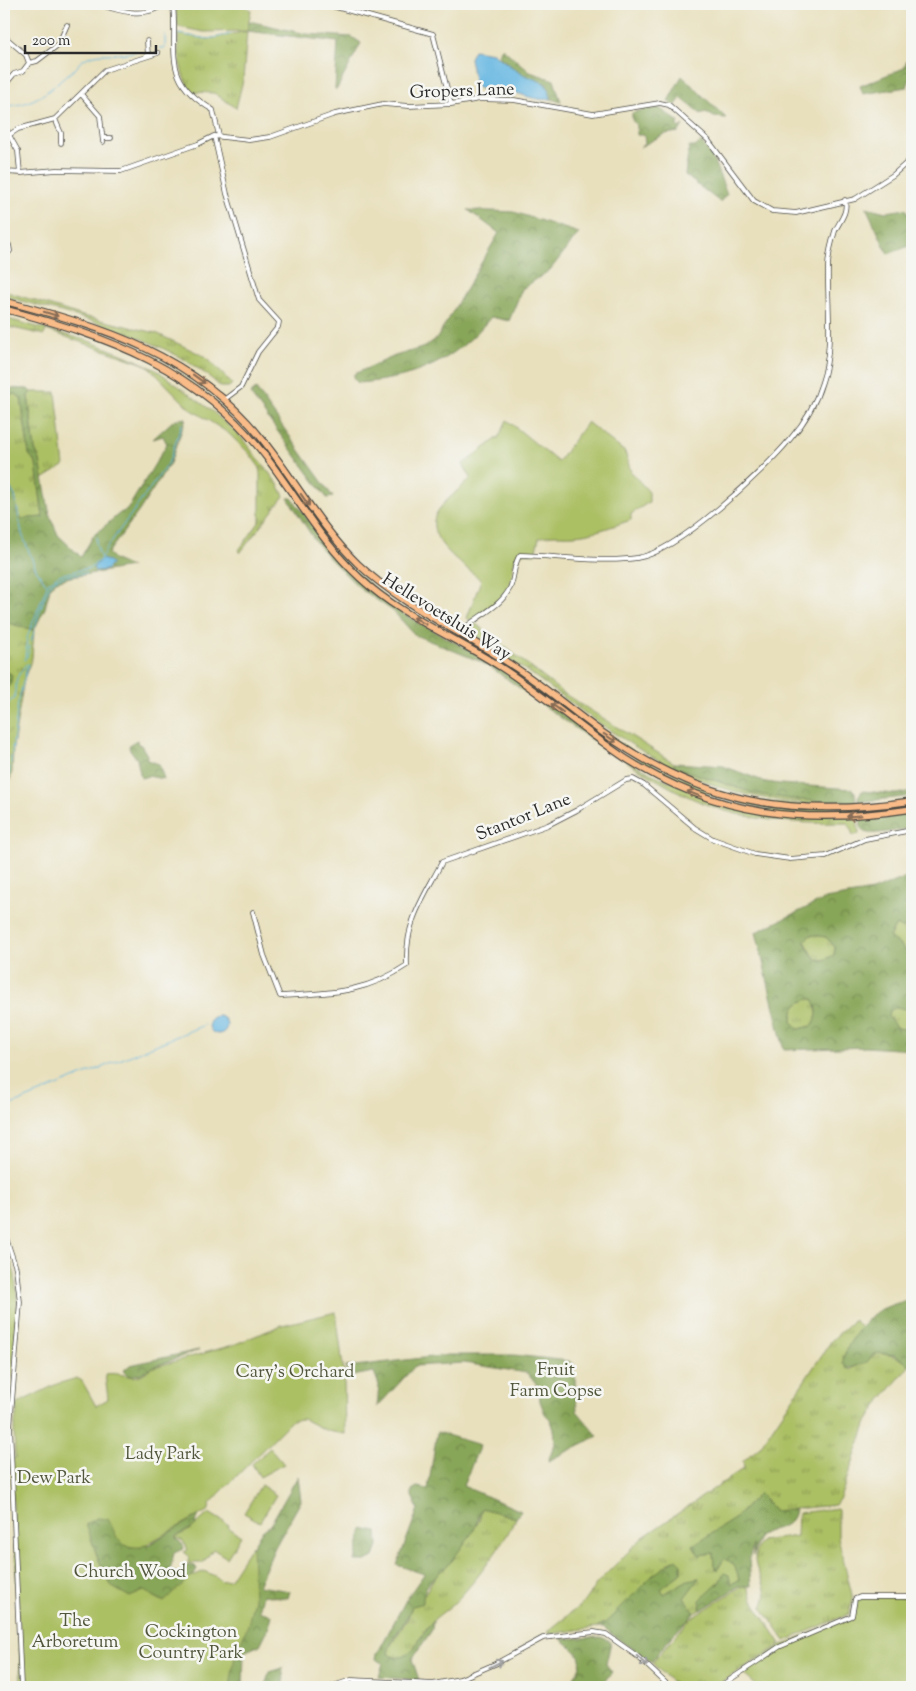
<svg xmlns="http://www.w3.org/2000/svg" width="916" height="1691" font-family="'Sorts Mill Goudy',serif">
	<style>
		.grass { fill: url(#grass-tufts); stroke: #6b7547 }
		.forest { fill: url(#forest-crowns); stroke: #5a6842; fill-rule: evenodd }
		.green { fill: #abbf63; stroke: #6b7547 }
		.water { fill: #67b8e2; stroke: #497286 }
		.lines { fill: none; stroke-linecap: round; stroke-linejoin: round }
		.stream { stroke: #67b8e2; stroke-width: 1 }
		.minor-casing { stroke: #474641; stroke-width: 5.5 }
		.trunk-casing { stroke: #474641; stroke-width: 8 }
		.minor { stroke: #fff; stroke-width: 4 }
		.trunk { stroke: #f9bc89; stroke-width: 5.5 }
		.oneway { stroke: #886c55 }
		.oneway2 { stroke: #a0a0a0 }
		.labels { text-anchor: middle; stroke-width: 5; stroke-linejoin: round; paint-order: stroke }
		.street-label { font-size: 18px; fill: #2b2b2b; stroke: #f6f6f2 }
		.park-label { font-size: 18px; fill: #51573c; stroke: #f6f6f2 }
	</style>
	<defs>
		<pattern id="grass-tufts" width="24" height="20" patternUnits="userSpaceOnUse" patternTransform="scale(1.25)"><rect width="24" height="20" fill="#abbf63"/><path d="M3 7l-1-3M5 7V3M7 7l1-3M15 17l-1-3M17 17v-4M19 17l1-3" fill="none" stroke="#8b9b52"/></pattern>
		<pattern id="forest-crowns" width="20" height="18" patternUnits="userSpaceOnUse" patternTransform="scale(1.25)"><rect width="20" height="18" fill="#88a659"/><path d="M2 6a3 3 0 1 1 6 0M12 15a3 3 0 1 1 6 0" fill="none" stroke="#6f874a"/></pattern>
	</defs>
	<rect width="100%" height="100%" fill="#f6f6f2"/>
	<filter id="ink" filterUnits="userSpaceOnUse"><feTurbulence type="fractalNoise" baseFrequency=".02" numOctaves="2"/><feDisplacementMap in="SourceGraphic" scale="10" xChannelSelector="R" yChannelSelector="G"/><feConvolveMatrix kernelMatrix="1 2 1 2 8 2 1 2 1" color-interpolation-filters="sRGB"/></filter>
	<filter id="wash" filterUnits="userSpaceOnUse"><feTurbulence type="fractalNoise" baseFrequency=".0096" numOctaves="4" result="noise"/><feDisplacementMap in="SourceGraphic" scale="20" xChannelSelector="R" yChannelSelector="G"/><feGaussianBlur stdDeviation="1.12" result="paint"/><feColorMatrix in="noise" values="0 0 0 0 0 0 0 0 0 0 0 0 0 0 0 0 0 1.4 0 .05"/><feComposite in="paint" operator="in"/></filter>
	<g filter="url(#wash)">
		<rect width="100%" height="100%" fill="#e8e0bd"/>
		<path class="grass" d="M247,31L243,80L236,108L214,93L191,92C180,74 178,55 178,34L208,39Z
			M4,291L83,316L156,333L206,357L232,384L229,387H221C168,336 73,316 4,296Z
			M4,318L86,340L134,359L158,371L212,411L240,436L278,484L284,496L240,553L239,550L260,521V468L249,453L228,433L189,408L147,365L46,330L44,335L4,326Z
			M31,392H56L64,466L43,479L40,461L35,450L28,395Z
			M16,394L21,398L29,454L36,463L43,517L19,519L15,496L4,477V452H7L4,439V395Z
			M4,622L34,630L32,658L24,679L13,747L12,772L8,787L4,789V691L10,685L12,675L4,671Z
			M475,623L563,693L674,763V767L756,794L798,800L856,802V804C713,809 642,756 533,675C518,664 482,647 474,633Z
			M461,635L479,645L592,725L661,769L740,800L856,809L857,812C788,816 719,806 658,771C589,731 530,676 459,638Z
			M607,749L652,774L739,808L857,817L859,834L853,835L848,823C805,824 763,822 722,810C681,797 643,772 607,749Z
			M912,803V806L860,812L859,809Z
			M912,922V955L889,937L896,925L903,929Z
			M811,935L826,937L835,947L834,955L824,960L815,959L804,939Z
			M809,999H813C819,1008 818,1018 812,1026L799,1029L792,1022C792,1008 796,1003 809,999Z
			M898,1006L912,1011V1030L897,1028L888,1017V1011Z
			M4,1239L15,1275L18,1307L8,1420L9,1463H4Z
			M854,1320L862,1328L851,1341L843,1358L850,1370L878,1353C892,1355 897,1356 910,1365L881,1400L867,1422L840,1498L835,1505L774,1511L759,1493L736,1518L693,1545L699,1555L713,1553L714,1565L718,1569L724,1559C736,1562 737,1570 739,1581L731,1584L724,1573L719,1583L701,1600V1610L695,1613L684,1598L699,1578L688,1580L664,1594L661,1589L681,1573V1564L673,1560L648,1580L605,1623L597,1627L550,1634L547,1632L583,1603L597,1583L642,1538L744,1468L743,1461L759,1448L832,1340Z
			M482,1508L516,1518C507,1540 470,1589 452,1605C444,1612 435,1617 429,1625C421,1634 417,1649 406,1656C400,1660 394,1658 388,1655L389,1648L408,1618L412,1606L423,1597L438,1571L452,1561L479,1521Z
			M838,1508V1537L853,1599L849,1614L785,1641L762,1607C776,1580 742,1571 761,1541L797,1536L798,1513Z
			M747,1586L755,1604L781,1644L714,1687H677L652,1663L690,1619L739,1588Z"/>
		<path class="forest" d="M249,21L306,34L352,37L361,43L337,89H335L338,42L247,31Z
			M502,48L530,72L554,80L561,102L551,99C548,81 533,81 520,73C512,68 506,61 498,56Z
			M912,49V78L911,76L907,87L863,94L860,86L904,68Z
			M682,76L726,118L714,117L706,112L701,114L681,98L675,106L668,101Z
			M659,108L679,122L677,126L679,128L683,125L679,132L665,134L640,147L645,144L644,135H637V126L632,120V113L646,109Z
			M701,142L711,154L727,194L720,202L685,175L689,147H695Z
			M866,207L886,212L906,209L912,222V245L888,254Z
			M468,210L514,212L579,233L550,270L522,289L509,321L491,317C454,362 415,379 358,383L354,379V374L395,356L425,347L437,338L499,233Z
			M4,388L28,389L31,392L28,396L35,450L40,461L50,516L58,535L81,557L94,535L120,513L127,510L167,444L163,436L153,439L174,420L186,418L170,463L139,511L108,553L115,560L131,567L70,577L56,581L50,588L45,608L34,630L4,622V477L15,496L19,519L43,517L36,463L29,454L21,398L16,394L4,395Z
			M256,389L333,497L327,498L250,394Z
			M288,498H292L334,553L405,615L507,671L597,741L596,743L496,671L479,661L415,635L393,611L362,590L330,559L317,544Z
			M4,671L12,675L10,685L4,691Z
			M137,740L138,744L141,745L147,755V760L159,764L164,779L148,776L141,778L137,759L129,748L130,744Z
			M674,763L723,766L766,782L780,784L852,789L855,792L856,802L798,800L756,794L674,767Z
			M862,791L895,794L912,792V796L859,802L858,797Z
			M912,813V828C903,829 869,837 863,831C860,828 861,822 860,818Z
			M907,877H912V922L903,929L896,925L889,937L912,955V1011L897,1007L889,1011L888,1017L897,1028L912,1030V1050L866,1047L784,1050L756,932L825,899L872,891ZM811,935L826,937L835,947L834,955L824,960L815,959L804,941ZM809,999H813C819,1008 818,1018 812,1026L799,1029L792,1022C792,1008 796,1003 809,999Z
			M912,1299V1362L910,1365L895,1355L878,1353L873,1355L866,1363L847,1369L843,1363C842,1349 866,1318 878,1311C889,1305 901,1302 912,1299Z
			M199,1350L153,1367L140,1374L129,1376L123,1371L130,1365Z
			M448,1355H514L569,1361L574,1364L577,1411L598,1436L548,1461L555,1444L554,1430L551,1420L545,1414L540,1401L539,1388L527,1373L464,1363L415,1366L377,1407L379,1385L374,1372L347,1377L346,1367Z
			M437,1432L480,1445L463,1486L521,1511L516,1518L482,1508C478,1516 478,1524 472,1533C466,1541 460,1550 453,1559C442,1574 422,1580 423,1603L412,1606C407,1623 391,1636 388,1654C410,1669 421,1632 433,1621L432,1630L412,1659L419,1680L379,1677L383,1663L376,1659L377,1654L407,1598L424,1574L397,1565L418,1509L412,1496V1490L417,1487L428,1489Z
			M298,1476L301,1501L275,1547L258,1586L290,1591L288,1598L263,1595L259,1611L272,1615L269,1627L260,1645L244,1652L243,1687H200L232,1582L261,1532L270,1525Z
			M759,1493L774,1511L795,1510C791,1531 773,1526 759,1536L753,1556V1545L749,1559L751,1586H739L701,1610L700,1600L719,1583L724,1573L729,1575L731,1584L739,1580C737,1571 735,1562 724,1559L717,1570L714,1565L713,1553L699,1555L693,1545L736,1518Z
			M199,1515L194,1527L175,1537L182,1544L183,1549L174,1553L170,1571L181,1574L185,1564L195,1566L197,1569C193,1578 173,1593 165,1602L144,1591L130,1597L112,1587L98,1559L86,1524L97,1518L109,1519L125,1545L130,1547L148,1545Z
			M362,1529L377,1532L378,1546L374,1557L366,1561H355Z
			M676,1559L681,1564V1573L661,1589L664,1594L688,1580L699,1578L684,1598L695,1613L671,1637L651,1662L612,1635L604,1627H597L606,1622L653,1575Z
			M601,1637L611,1642L606,1664L612,1672L600,1687H567C584,1663 588,1659 561,1639Z
			M282,1668L285,1687H265L269,1672Z"/>
		<path class="green" d="M175,4H242L251,10L247,31L204,32L178,27Z
			M507,420L558,462L587,422L625,452L631,472L649,492V502L631,514V520C613,526 593,534 574,535C558,536 556,533 539,538L535,554L518,553C512,562 514,571 511,580C507,594 484,620 469,620L467,618L481,580C464,565 420,537 438,511C446,499 460,489 471,478L463,464L499,437Z
			M336,1312L344,1374L345,1434L327,1431L303,1419L292,1420L219,1494L210,1504L209,1510L141,1547C116,1548 118,1537 108,1519L97,1518L86,1524L98,1559L112,1587L130,1597L144,1591L164,1602L189,1578L204,1571L217,1577L221,1581L230,1579L252,1545L254,1599L248,1625L235,1655L230,1687H21L11,1460L15,1458L14,1428L18,1403L57,1384L77,1378L82,1381L96,1406L108,1399L105,1374C129,1371 131,1385 151,1368L233,1345L282,1325Z
			M270,1448L284,1464L260,1477L252,1464Z
			M261,1485L276,1495L260,1522L244,1513Z
			M209,1513L229,1525L228,1527L241,1536L227,1558L213,1549L203,1563H188L189,1556L184,1552L188,1550L183,1541L175,1537L190,1530Z
			M860,1597H912V1675L908,1687H758L741,1672L779,1647L852,1616L855,1599Z"/>
		<path class="water" d="M474,50L493,53L520,73L544,83L549,89L551,99C527,103 507,82 480,89L475,86L470,58Z
			M101,559L109,561L112,564L106,570L95,571L93,568Z
			M209 1025a9 9 0 1 1 18 0a9 9 0 1 1-18 0Z"/>
		<g class="lines">
			<path class="stream" d="M178,34L208,39L232,34
				M159,48H165V34
				M7,106C41,104 52,86 76,68C78,67 78,64 80,62C97,48 118,58 136,51
				M4,477L15,496L22,534L36,569L46,584
				M97,537L96,544L101,558
				M101,559L108,546L169,462L182,424
				M27,657C31,644 44,586 55,580C63,575 76,575 86,573
				M25,660L27,638L48,583L59,575L90,568L101,559
				M4,715L8,703L14,698L17,678L26,664
				M8,785L18,703L28,664
				M4,1108L204,1025
				M161,1687V1686"/>
		</g>
	</g>
	<g filter="url(#ink)">
		<g class="lines">
			<g class="minor-casing">
				<path id="minor" d="M98,4C118,11 146,19 164,4
					M173,4C178,53 161,80 213,110L219,136
					M325,4L433,34L451,104
					M4,36L26,55L29,63
					M147,41L148,56
					M4,86L14,74L23,71L29,63L37,61L58,45L67,25
					M81,94L100,116L103,142
					M55,119L61,133V143
					M4,124L9,135
					M214,136L227,194L259,300L279,322L278,327L258,352L241,387L225,399
					M103,138H111
					M4,172L23,173
					M20,173L56,170L121,171L198,144L214,136L249,140L270,137L335,114L383,104L409,106L451,104L480,99L514,100L593,114L660,103L669,105L708,140L754,201L772,211L796,213L855,199L893,175L912,158
					M20,173L18,151L9,135L18,129L55,119L105,70L158,53
					M4,238L9,245L10,251L4,257
					M466,627C481,614 501,606 510,588C515,577 513,564 520,555C556,556 603,563 637,558C678,552 764,471 791,438C805,422 816,402 822,382C834,347 827,305 828,268C828,255 831,244 835,231C840,220 848,213 845,200
					M253,912L264,955L280,996C328,993 365,994 407,965C405,921 423,899 442,862L548,825L577,810L626,780L633,779L644,785L695,828L713,839L755,854L790,859L826,856L865,839L912,830
					M4,1232L16,1268L20,1302L10,1426L21,1687
					M330,1687L351,1680L433,1684L460,1679L495,1664L543,1638L594,1632L606,1634L637,1656L670,1687
					M719,1687L779,1647L852,1616L855,1599L860,1597H912"/>
			</g>
			<g class="trunk-casing">
				<path id="trunk" d="M4,301C104,327 195,355 262,439C295,480 320,527 358,564C405,608 463,632 516,668C545,687 571,710 599,730C699,803 791,819 912,801
					M4,309C109,337 199,368 267,458C298,499 322,543 360,578C402,617 455,637 502,668C545,696 583,730 625,758C717,817 807,825 912,809
					M449,626L457,629L466,627L471,641"/>
			</g>
			<use href="#minor" class="minor"/>
			<use href="#trunk" class="trunk"/>
		</g>
		<defs><path id="oneway-shaft" d="M-6 0H5M1.5-3L5.5 0L1.5 3" fill="none" stroke-width="1.6" stroke-linecap="round" stroke-linejoin="round" transform="scale(1.25)"/></defs>
		<g class="oneway">
			<use href="#oneway-shaft" transform="translate(51 314) rotate(17)"/>
			<use href="#oneway-shaft" transform="translate(199 379) rotate(36)"/>
			<use href="#oneway-shaft" transform="translate(305 500) rotate(55)"/>
			<use href="#oneway-shaft" transform="translate(420 621) rotate(-150)"/>
			<use href="#oneway-shaft" transform="translate(557 708) rotate(-144)"/>
			<use href="#oneway-shaft" transform="translate(610 738) rotate(33)"/>
			<use href="#oneway-shaft" transform="translate(694 794) rotate(-159)"/>
			<use href="#oneway-shaft" transform="translate(854 816) rotate(175)"/>
		</g>
		<g class="oneway2">
			<use href="#oneway-shaft" transform="translate(642 1661) rotate(44)"/>
			<use href="#oneway-shaft" transform="translate(496 1664) rotate(-27)"/>
		</g>
	</g>
	<g class="labels">
		<g class="street-label">
			<text transform="translate(462 90) rotate(-2)" y="6">Gropers Lane</text>
			<text transform="translate(447 616) rotate(32)" y="6">Hellevoetsluis Way</text>
			<text transform="translate(523 816) rotate(-22)" y="6">Stantor Lane</text>
		</g>
		<g class="park-label">
			<text x="556" y="1375">Fruit<tspan x="556" dy="21">Farm Copse</tspan></text>
			<text x="295" y="1377">Cary's Orchard</text>
			<text x="163" y="1459">Lady Park</text>
			<text x="54" y="1483">Dew Park</text>
			<text x="130" y="1577">Church Wood</text>
			<text x="75" y="1626">The<tspan x="75" dy="21">Arboretum</tspan></text>
			<text x="191" y="1637">Cockington<tspan x="191" dy="21">Country Park</tspan></text>
		</g>
	</g>
	<rect width="916" height="1691" fill="none" stroke="#f6f6f2" stroke-width="20"/>
	<path d="M25 45v8h131v-8" fill="none" stroke="#2b2b2b" stroke-width="2.5"/>
	<text x="32" y="45" font-size="15" fill="#2b2b2b" stroke="#f6f6f2" stroke-width="4" paint-order="stroke">200 m</text>
</svg>
